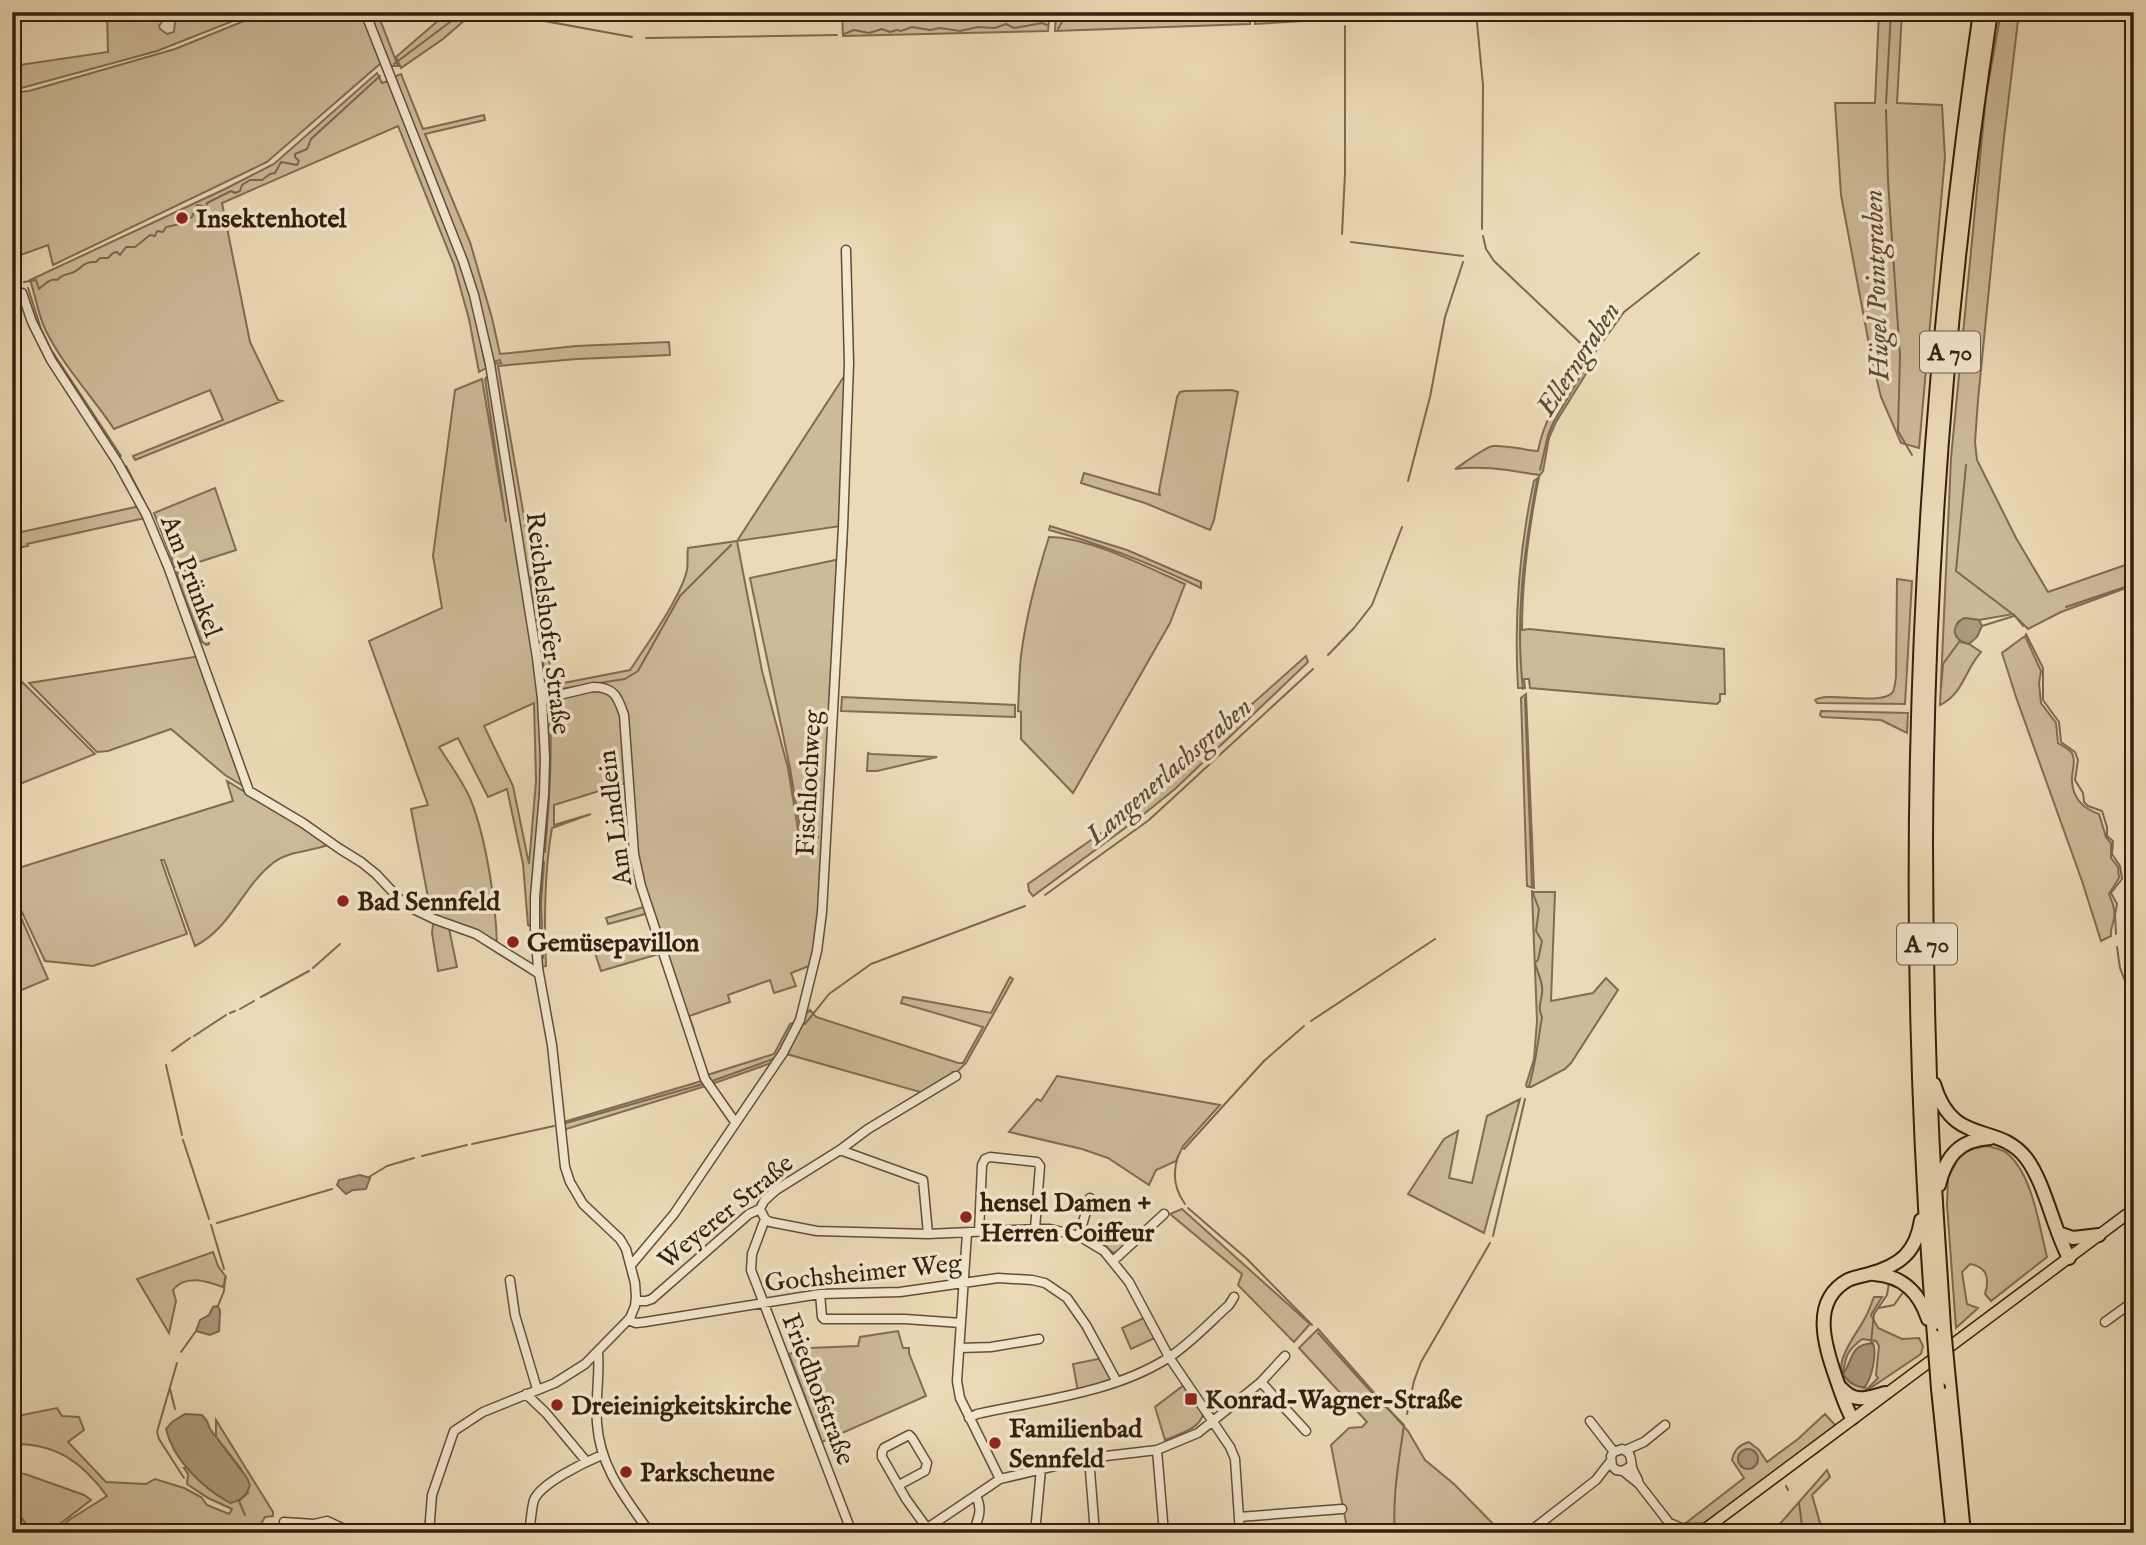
<svg xmlns="http://www.w3.org/2000/svg" width="2146" height="1545" font-family="'IM FELL English',serif">
	<style>
		.green { fill: #ccba98; stroke: #816c52; stroke-width: 2; fill-rule: evenodd }
		.water { fill: #ad9a7c; stroke: #7d6850; stroke-width: 2 }
		.lines { fill: none; stroke-linecap: round; stroke-linejoin: round }
		.stream { stroke: #7d6850; stroke-width: 2 }
		.minor-casing { stroke: #634d37; stroke-width: 11 }
		.major-casing { stroke: #361e0d; stroke-width: 13 }
		.highway-casing { stroke: #361e0d; stroke-width: 16 }
		.minor { stroke: #f2e7cf; stroke-width: 8 }
		.major { stroke: #ebdab5; stroke-width: 10 }
		.highway { stroke: #ebdab5; stroke-width: 12 }
		.highway-bridge-casing { stroke: #361e0d; stroke-width: 16; stroke-linecap: butt }
		.highway-bridge { stroke: #ebdab5; stroke-width: 12 }
		.poi-dot { fill: #8f2418; stroke: #f2e7cf; stroke-width: 2.5 }
		.labels { text-anchor: middle; stroke-width: 7; stroke-linejoin: round; paint-order: stroke }
		.shield { fill: #f2e7cf; stroke: #6e5a47; stroke-width: 2 }
		.shield-label { font-size: 24px; font-weight: bold; fill: #361e0d }
		.poi-label { font-size: 26px; font-weight: bold; fill: #361e0d; stroke: #f2e7cf; text-anchor: start }
		.street-label { font-size: 26px; fill: #361e0d; stroke: #f2e7cf }
		.water-label { font-size: 28px; font-style: italic; fill: #604934; stroke: #f2e7cf }
	</style>
	<rect width="100%" height="100%" fill="#ebdab5"/>
	<filter id="stains"><feTurbulence type="fractalNoise" baseFrequency=".00286" numOctaves="4"/><feColorMatrix values="0 0 0 0 .2 0 0 0 0 .09 0 0 0 0 .02 0 0 0 .5 -.17"/></filter>
	<radialGradient id="worn" r=".72"><stop offset=".6" stop-color="#630" stop-opacity="0"/><stop offset="1" stop-color="#630" stop-opacity=".3"/></radialGradient>
	<path class="green" d="M107,12H169L159,26L160,29L167,34L174,32L175,21L179,12H256L157,51L18,89V80L13,66L108,52Z
		M266,12H361L381,63L267,162L53,265L48,245L15,257L12,248V93L29,91L175,49Z
		M369,12H377L398,66H390Z
		M448,12H461L466,19L443,39L401,68L396,57Z
		M842,12H1050L1048,31L843,36Z
		M1056,12H1250V24L1055,31Z
		M1255,12H1457L1255,24Z
		M1879,12H1902L1897,103L1942,105L1945,157L1919,448L1901,443L1881,397L1871,355L1841,195L1835,103H1875Z
		M2001,12H2019L2003,146L1978,400L1975,442L1977,460L2016,538L2048,592L2134,562V585L2061,612L2028,629L2013,614L1979,620L1964,618L1958,622L1955,630L1960,642L1969,644L1981,652C1964,671 1964,693 1940,705L1951,458L1986,96Z
		M377,73L382,83L388,81L460,262L471,296L486,368L479,372L469,319L454,265L398,126L222,203L250,342L278,400L282,401L135,460L133,456L223,420L210,390L114,429C92,396 64,367 46,331C38,315 36,297 30,280L225,189L274,164Z
		M401,74L423,129L484,115L485,120L425,134L470,242L492,318L500,354L576,346L669,342L670,355L577,359L498,366L533,569H535L553,685L630,670C646,646 681,597 687,570C688,563 687,555 688,548L737,541L845,375L841,526L737,541L762,671L788,768L800,842L819,837L805,838L801,834L790,768L750,578L840,559L825,836L814,964L791,973L796,986L774,993L770,980L728,995L730,1002L689,1016L694,1030L690,1032L662,953L601,971L595,953L654,934L649,913L608,924L606,918L647,906L641,886L628,782L554,805V825L591,814L552,828C544,873 544,919 546,966L538,968L535,928L528,925L523,864L507,789L488,797L458,738L439,747C449,763 462,780 470,798C486,837 496,903 497,946L448,924L457,967L438,971L432,933L433,925L436,923L432,918L411,809L428,805L369,641L442,608L433,556L455,390L482,379L506,522L485,379L491,372L490,364L501,363L500,360L493,362C474,263 431,171 394,77ZM534,703L536,781L529,864L513,786L484,726Z
		M1583,359L1592,364L1556,422L1549,438L1543,471L1540,475C1512,471 1484,465 1455,469C1463,464 1485,447 1493,446C1507,445 1524,450 1538,451C1544,417 1565,389 1583,359Z
		M1232,390L1238,392L1214,520L1210,530L1145,503L1081,483L1084,473L1160,495L1159,491L1177,397L1180,392L1185,391Z
		M1539,477C1529,527 1522,579 1522,630L1529,629L1724,649L1725,694H1720V701L1717,704L1530,688L1529,679H1524L1525,688H1518C1514,618 1519,549 1534,481Z
		M215,488L236,550L202,561L175,567L154,513Z
		M140,506L145,518L27,544L28,546L12,549V534Z
		M1050,526L1127,550L1201,582V588C1152,564 1102,544 1049,530Z
		M1049,537C1088,537 1149,568 1185,584L1170,623L1073,793L1021,739V712L1018,711C1019,693 1019,674 1021,656C1026,615 1037,575 1049,537Z
		M1897,579L1912,581L1905,704L1817,703L1815,700C1827,691 1879,706 1892,693C1895,690 1895,682 1896,677Z
		M2025,636L2041,671L2039,683L2041,703L2056,723L2058,743C2063,746 2069,749 2072,753C2077,763 2071,772 2072,781C2073,799 2084,809 2099,814L2106,837L2111,843V858L2118,867L2119,878L2109,894C2112,901 2116,910 2114,918C2113,926 2110,928 2111,936L2101,941L2082,881L2016,697L2002,653Z
		M200,656L243,786L225,775L171,729L108,751L97,752L29,683Z
		M1306,656L1308,662L1175,789L1144,814L1033,896L1029,891L1028,884L1101,833L1153,792Z
		M12,672L95,754L12,787Z
		M1526,694L1534,888L1527,886L1521,698Z
		M842,697L1015,705V717L841,711Z
		M1821,711L1908,713L1907,733L1881,720L1822,717L1820,715Z
		M868,753L871,754L937,757L877,771H867Z
		M227,781L330,844C312,852 289,850 273,863C242,887 232,927 195,946L164,860H161L187,934L93,966L45,961L12,891V870L233,801Z
		M1532,892H1555L1551,1001L1593,993L1606,978L1618,990L1571,1063L1565,1069L1531,1087H1527L1526,1085L1534,1059L1537,1021Z
		M12,897L48,979L12,994Z
		M1010,977L1013,979L966,1063L957,1072H953L956,1076L927,1094L783,1053L777,1061L709,1085L560,1131V1123L705,1080L704,1076L774,1054L790,1024L800,1020L810,1010L816,1017L958,1063H963L983,1027L901,1003L903,997L991,1013Z
		M1057,1076L1220,1105L1183,1146L1176,1161L1156,1170L1149,1185L1108,1158L1082,1149L1009,1132L1037,1099L1041,1101Z
		M1520,1099L1484,1233L1408,1194L1444,1139L1458,1131L1449,1178L1472,1183L1487,1116Z
		M1987,1146C1994,1148 2003,1149 2008,1154C2033,1176 2039,1226 2047,1257L1991,1301L1985,1294C1990,1278 1987,1267 1970,1264L1962,1272L1967,1304L1978,1308L1956,1328L1947,1205L1948,1178L1958,1159L1970,1149Z
		M1182,1209L1310,1324L1294,1342L1238,1285L1242,1274L1170,1214Z
		M1115,1221L1131,1233L1128,1236L1131,1239L1117,1252L1113,1253L1100,1241Z
		M213,1252L218,1266L226,1277L223,1287C207,1281 185,1274 173,1290L176,1301L169,1333L137,1279Z
		M1874,1297H1882L1871,1315L1878,1328L1902,1339L1919,1338L1923,1346L1921,1354L1866,1391L1855,1393C1824,1369 1853,1341 1865,1318C1869,1311 1871,1304 1874,1297ZM1862,1339L1876,1341L1879,1346L1876,1375L1878,1378L1867,1389L1851,1383L1843,1373C1846,1355 1847,1351 1862,1339Z
		M1148,1316L1157,1337L1131,1349L1122,1328Z
		M1318,1329L1408,1431L1425,1460L1454,1484L1502,1533H1348L1331,1445L1349,1428L1362,1427L1367,1422L1299,1348Z
		M898,1331L903,1348H909V1353L926,1396L822,1442L789,1354L809,1348L858,1346L860,1337Z
		M1103,1358L1116,1381L1078,1392L1073,1364Z
		M1184,1385L1203,1414C1200,1429 1178,1434 1165,1440L1155,1407Z
		M57,1408L62,1416L79,1417L84,1430L68,1442L106,1482L146,1484L155,1479L184,1488L201,1497L207,1505L229,1514L232,1509L208,1498L187,1484L188,1474L184,1468H188L194,1475L239,1501L248,1493L241,1469L216,1437V1420L273,1512V1516L265,1517L261,1524L335,1533H27L25,1527L12,1526V1457L16,1465L15,1473L25,1474L84,1495L91,1500L60,1524L56,1531L69,1520L107,1496C82,1462 56,1443 12,1444V1417Z
		M1825,1414L1838,1428L1700,1533H1673L1744,1478L1732,1460C1734,1450 1739,1445 1749,1442L1759,1450L1767,1462L1798,1439Z
		M1827,1470L1830,1477L1812,1495L1823,1533H1772Z"/>
	<path class="water" d="M184,569L187,571L208,640L209,644L206,645L201,641L179,583L177,572Z
		M1964,618L1979,620L1982,626L1977,637L1969,644C1952,640 1950,627 1964,618Z
		M360,1175L370,1178L366,1189L353,1190L346,1194L337,1185L339,1180Z
		M218,1306L220,1311L219,1331L210,1335L196,1331L200,1320L209,1315L213,1307Z
		M1873,1343C1877,1354 1872,1377 1865,1387C1857,1388 1847,1381 1843,1374C1854,1359 1849,1345 1873,1343Z
		M185,1414L202,1415L207,1421L210,1429L247,1478L250,1485C247,1495 241,1501 230,1503C203,1488 173,1460 166,1429L172,1422Z
		M1738 1459a10 10 0 1 1 20 0a10 10 0 1 1-20 0Z"/>
	<g class="lines">
		<path class="stream" d="M495,12L632,37
			M1157,12L1163,15L1167,12
			M1476,12L1483,85L1482,229
			M1058,29L1065,17L1068,16L1081,20L1090,15L1098,16L1102,12
			M844,34L854,30L869,33L882,29L890,32L897,30L901,31L912,27L930,30L940,28L960,31L978,27L995,28L1006,24L1014,28L1042,23L1047,25
			M646,38L837,35
			M394,64L462,13
			M1886,103L1891,12
			M1886,110L1888,181L1900,356L1898,431L1912,455
			M1342,234L1345,173V26
			M1483,236L1486,249L1494,261L1592,354
			M1351,242L1463,256
			M24,282L36,280L39,289C45,284 50,278 57,280C63,274 67,275 74,272C83,267 84,261 96,262L100,258H108L113,253L117,252L120,255L126,247H135L150,235L155,236L157,231L163,232L166,227L180,224L192,217L197,205L206,207L207,203L231,191L235,193L240,191L242,185L250,180H262L270,174L275,173L281,162L297,165L299,161L295,157V154L307,149L311,139L380,76
			M12,287L17,284
			M28,288L41,329L50,348L121,456
			M1966,465L1956,571L2015,616L2023,626
			M126,466L144,501
			M1540,470L1548,435L1554,421L1593,355L1624,312L1699,253
			M1408,481L1430,397L1445,317L1463,262
			M845,570L847,534
			M531,577L547,691L625,679L638,671L680,596L731,545
			M2066,607L2134,584
			M1982,626L2014,616
			M2026,634L2043,668V700L2059,722L2061,742L2075,752L2078,760L2075,780L2083,793L2084,802L2088,806L2102,811L2107,827V836L2113,841L2112,854L2120,866L2122,879L2111,893L2117,904L2115,915L2116,934
			M1328,655L1354,628L1372,605L1402,527
			M1941,688L1943,664L1959,642
			M1523,689C1515,619 1524,549 1537,481
			M1525,698L1532,886
			M545,852C549,802 553,752 549,702
			M1045,895L1149,820L1313,669
			M2117,947L2120,968L2134,1004
			M543,958L541,903L544,862
			M313,968L340,944
			M261,997L309,971
			M240,1009L254,1001
			M230,1013L235,1011
			M1311,1021L1435,939
			M805,1024L829,994L871,964L1025,906
			M194,1036L226,1015
			M172,1051L190,1038
			M166,1065L182,1135
			M712,1081L776,1058
			M1529,1086C1536,1063 1538,1040 1542,1017C1536,1005 1544,998 1542,987C1541,978 1537,971 1535,963L1538,960L1542,941L1536,931L1539,909L1532,891
			M566,1123L703,1084
			M183,1140L209,1219
			M472,1144L554,1126
			M1184,1149L1264,1061L1304,1026
			M422,1156L467,1145
			M1178,1156C1172,1174 1174,1189 1185,1204
			M369,1177L387,1166L414,1158
			M1188,1208L1247,1259L1312,1325
			M217,1223L332,1189
			M211,1225L224,1269
			M1493,1236L1525,1099
			M218,1306L224,1291L225,1278
			M1879,1308L1894,1305L1904,1291
			M1318,1333L1375,1396L1404,1425C1399,1461 1392,1497 1395,1533
			M1871,1343L1874,1314L1887,1295L1889,1283
			M181,1352L196,1331
			M177,1363L157,1432L159,1439L184,1478
			M170,1389L175,1409
			M1407,1414L1414,1381L1421,1362L1490,1243
			M1786,1486L1788,1490
			M239,1501L245,1515
			M1799,1503L1803,1533
			M12,1511L21,1517L32,1533
			M240,1524L249,1525L251,1533"/>
		<g class="minor-casing">
			<path id="minor" d="M365,12L463,261L474,295L490,364L537,658L542,699L545,758L544,794L535,897V928L538,968L552,1045L565,1167L570,1182L583,1204L620,1239L626,1249L635,1283L636,1297L635,1306L630,1318L585,1364L555,1383L483,1412L454,1431L432,1495L429,1533
				M22,293L32,322L51,360L118,463L146,514L169,569L249,791L303,823L340,849L361,862L376,874L405,905L434,919L476,934L538,973
				M542,699L593,687C615,687 618,698 624,715L634,854L641,886L705,1079L735,1122
				M840,1150L923,1180L928,1234
				M760,1209L765,1219L770,1222L817,1231L928,1234L1035,1229H1050L1079,1236L1104,1251L1129,1282L1169,1357L1230,1447L1235,1459L1240,1533
				M765,1219L752,1254L751,1270L852,1533
				M979,1232L982,1165L985,1159L990,1157L1037,1162L1040,1166L1035,1229
				M967,1233L957,1381L960,1398L1000,1479
				M1079,1236L1090,1198
				M1113,1261L1164,1214
				M632,1264L674,1214L783,1053L800,1020L817,951L822,912L843,527L849,363L846,250
				M510,1280L515,1315L537,1389
				M820,1294L822,1317L824,1319H905L961,1323
				M636,1301H646L652,1299L749,1214L760,1209L764,1201L776,1190L840,1150L868,1129L956,1076
				M628,1320L636,1323L645,1322L820,1294L900,1292L998,1278L1032,1280L1045,1283L1067,1298L1086,1325L1117,1382
				M2105,1322L2134,1301
				M960,1348L991,1347L1039,1339
				M598,1352C600,1376 595,1399 597,1423C600,1468 625,1497 650,1533
				M1261,1382L1306,1431
				M526,1394L546,1413L586,1461
				M969,1418L977,1414C1040,1400 1113,1393 1168,1358C1190,1344 1209,1323 1229,1305L1234,1297
				M1590,1421L1614,1452
				M1157,1450L1164,1533
				M1626,1450L1644,1442L1665,1425
				M1089,1458L1095,1533
				M1631,1466L1623,1471L1616,1470L1612,1466L1611,1456L1614,1452L1622,1449C1633,1454 1630,1458 1632,1467C1633,1473 1638,1477 1639,1484
				M1623,1471L1639,1484L1677,1533
				M899,1485L925,1471L927,1463L912,1438L909,1435L884,1448L882,1452V1457L906,1499L927,1528
				M1239,1517L1342,1509
				M284,1522L314,1524L327,1521L353,1533
				M1672,1524L1681,1528H1707
				M529,1533C531,1522 531,1510 534,1500C541,1483 585,1462 602,1455
				M920,1533L1000,1479L1089,1458L1157,1450L1198,1433L1261,1382L1285,1356
				M973,1533C978,1519 983,1510 976,1496
				M1035,1533L1041,1469
				M1528,1533L1596,1480L1610,1462"/>
		</g>
		<g class="major-casing">
			<path id="major" d="M1700,1533L2134,1209"/>
		</g>
		<g class="highway-casing">
			<path id="highway" d="M1934,1084C1953,1148 1997,1121 2026,1158C2045,1183 2053,1228 2069,1258
				M1939,1185C1946,1156 1959,1140 1990,1138
				M2058,1233L2073,1238L2099,1235
				M1874,1274C1903,1276 1919,1292 1928,1319
				M1944,1328C1940,1262 1935,1196 1932,1129C1928,1035 1926,939 1926,844C1927,566 1949,287 1991,12
				M1934,1336C1898,894 1916,450 1980,12
				M1949,1380L1964,1533
				M1841,1388C1855,1404 1867,1398 1885,1393
				M1938,1389L1953,1533
				M1852,1418C1845,1406 1841,1392 1836,1378C1825,1346 1810,1301 1848,1280C1855,1277 1862,1276 1869,1274C1901,1265 1916,1252 1921,1220"/>
		</g>
		<use href="#minor" class="minor"/>
		<use href="#major" class="major"/>
		<use href="#highway" class="highway"/>
		<g class="highway-bridge-casing">
			<path id="highway-bridge" d="M1944,1328L1949,1380
				M1934,1336L1938,1389"/>
		</g>
		<use href="#highway-bridge" class="highway-bridge"/>
	</g>
	<g class="poi-dot">
		<circle cx="182" cy="218" r="7"/>
		<circle cx="343" cy="901" r="7"/>
		<circle cx="513" cy="942" r="7"/>
		<circle cx="966" cy="1217" r="7"/>
		<rect x="1184" y="1392" width="14" height="14" rx="3.5"/>
		<circle cx="557" cy="1405" r="7"/>
		<circle cx="995" cy="1443" r="7"/>
		<circle cx="626" cy="1472" r="7"/>
	</g>
	<g class="labels">
		<g class="shield">
			<rect x="1920" y="331.5" width="60" height="41" rx="5"/>
			<rect x="1897" y="923.5" width="60" height="41" rx="5"/>
		</g>
		<g class="shield-label">
			<text x="1950" y="360">A 70</text>
			<text x="1927" y="952">A 70</text>
		</g>
		<g class="poi-label">
			<text x="196" y="227">Insektenhotel</text>
			<text x="357" y="910">Bad Sennfeld</text>
			<text x="527" y="951">Gemüsepavillon</text>
			<text x="980" y="1211">hensel Damen +<tspan x="980" dy="30">Herren Coiffeur</tspan></text>
			<text x="1205" y="1408">Konrad-Wagner-Straße</text>
			<text x="571" y="1414">Dreieinigkeitskirche</text>
			<text x="1009" y="1437">Familienbad<tspan x="1009" dy="30">Sennfeld</tspan></text>
			<text x="640" y="1481">Parkscheune</text>
		</g>
		<g class="street-label">
			<text transform="translate(192 576) rotate(69)" y="9">Am Prünkel</text>
			<text transform="translate(549 623) rotate(83)" y="9">Reichelshofer Straße</text>
			<text transform="translate(808 783) rotate(-87)" y="9">Fischlochweg</text>
			<text transform="translate(614 818) rotate(-97)" y="9">Am Lindlein</text>
			<text transform="translate(725 1211) rotate(-39)" y="9">Weyerer Straße</text>
			<text transform="translate(863 1272) rotate(-6)" y="9">Gochsheimer Weg</text>
			<text transform="translate(819 1389) rotate(69)" y="9">Friedhofstraße</text>
		</g>
		<g class="water-label">
			<text transform="translate(1875 285) rotate(-92)" y="10">Hügel Pointgraben</text>
			<text transform="translate(1577 358) rotate(-57)" y="10">Ellerngraben</text>
			<text transform="translate(1168 770) rotate(-41)" y="10">Langenerlachsgraben</text>
		</g>
	</g>
	<rect width="2146" height="1545" fill="none" stroke="#ebdab5" stroke-width="42"/>
	<rect x="14" y="14" width="2118" height="1517" fill="none" stroke="#361e0d" stroke-width="3.5"/>
	<rect x="21" y="21" width="2104" height="1503" fill="none" stroke="#361e0d" stroke-width="2"/>
	<rect width="100%" height="100%" filter="url(#stains)"/>
	<rect width="100%" height="100%" fill="url(#worn)"/>
</svg>
